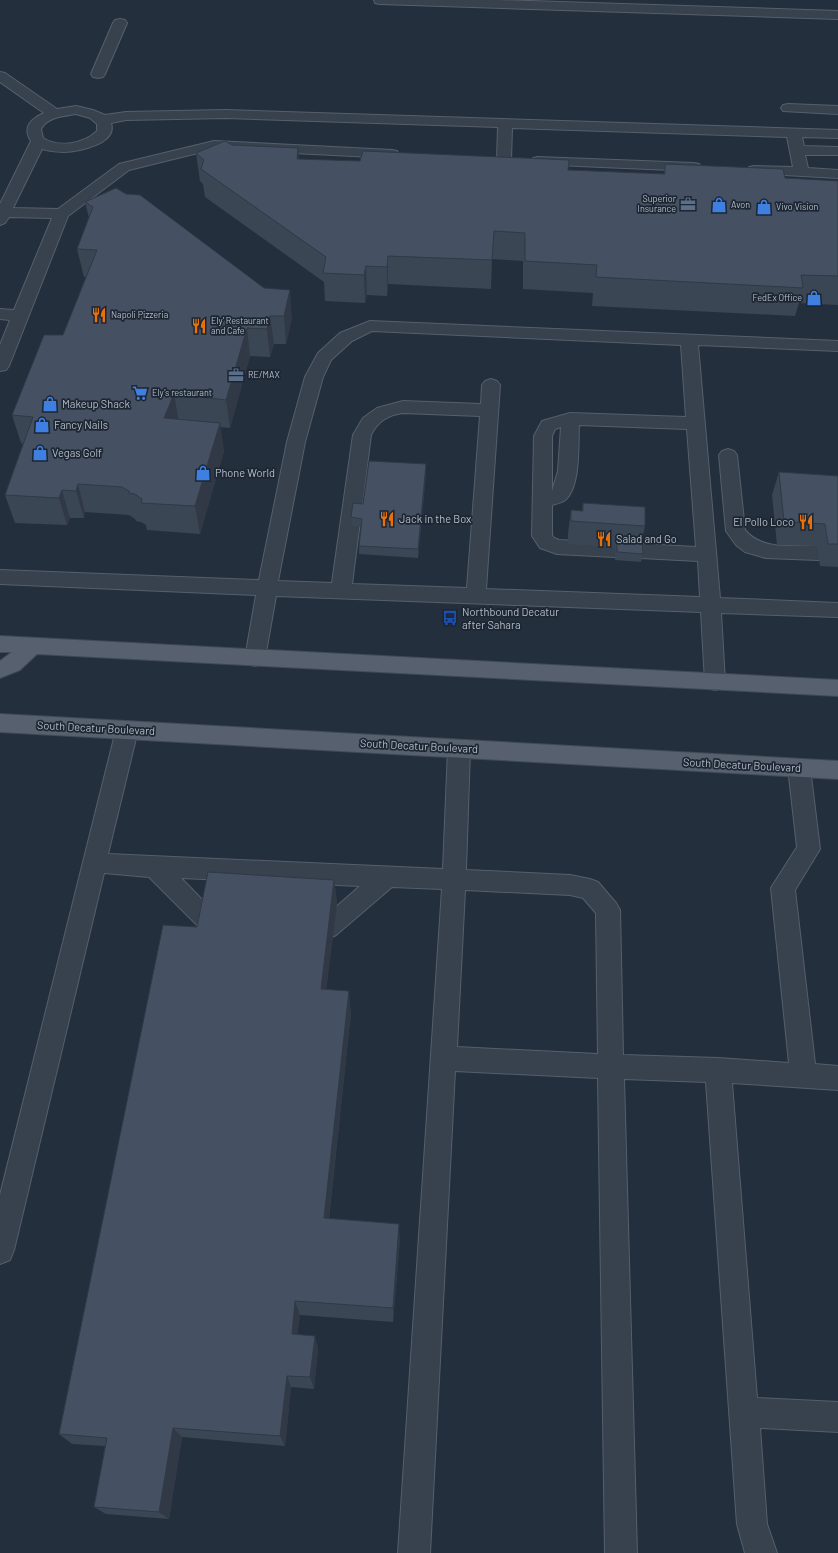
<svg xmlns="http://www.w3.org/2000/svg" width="838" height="1553" font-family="Barlow,sans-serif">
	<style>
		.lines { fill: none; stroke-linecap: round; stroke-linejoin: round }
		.minor-casing { stroke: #565f6c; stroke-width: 2 }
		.major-casing { stroke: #414a57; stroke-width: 2 }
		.minor { fill: #38414e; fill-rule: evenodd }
		.major { fill: #56606e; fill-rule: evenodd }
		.wall { fill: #3b4654 }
		.shaded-wall { fill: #303945 }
		.building { fill: #455162; stroke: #303945 }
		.labels { text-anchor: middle; stroke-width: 3.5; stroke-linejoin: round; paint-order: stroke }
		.far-poi-label { font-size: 9px; fill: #b4bcc9; stroke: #1d2633; text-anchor: start }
		.poi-label { font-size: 11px; fill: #b4bcc9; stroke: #1d2633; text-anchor: start }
		.street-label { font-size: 11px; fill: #b4bcc9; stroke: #1d2633 }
	</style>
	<rect width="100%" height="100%" fill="#242f3e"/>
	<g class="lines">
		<g class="minor-casing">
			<path id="minor" d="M374,0H498L838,11V19L380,4L375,3Z
				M120,19L125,20L127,23L105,74L103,77L98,78L93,77L91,74L113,23L115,20Z
				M0,72L5,73L57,109L76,106L93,110L105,115L126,112L226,110L838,130V138L802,137L804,146L838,147V155H805L808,168L838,170V178L749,173L747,170L749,167L754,166L793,167L787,137L512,128L511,160L509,163L504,164L499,163L497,160L498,127L226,118L126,120L111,123C118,144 77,152 63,152C56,152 49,151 42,149L13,208L58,209L119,164L214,141L392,150L397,151L399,154L397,157L392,158L214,149L129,170L68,216L9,366L6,370L0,371V345L10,320L0,319V309L14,310L52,218L9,217L5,223L0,225V204L31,141C22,127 31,119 44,113L0,82ZM76,114L90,118L97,124V131C84,144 58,148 43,138L41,129C47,117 64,116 76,114Z
				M788,104L838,106V114L783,111L781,108L783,105Z
				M538,157L694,163L699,164L701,167L699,170L694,171L533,164L531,161L533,158Z
				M370,321L838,341V351L698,345L720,598L838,603V617L721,613L725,682L722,688L715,690L708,688L705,682L701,612L276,596L265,658L262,664L255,666L248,664L245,658L256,595L0,584V570L259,580L287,442L305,377L318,353L340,333ZM372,331L681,345L686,417L570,413L542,421L534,436L532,536L540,548L557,554L615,557L622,555L625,550L622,545L615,543L559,540L554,538L552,535V505C555,504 561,503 564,501C581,489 578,444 579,425L687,429L696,547L641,544L634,546L631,551L634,556L641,558L698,561L700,597L486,589L500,385L497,381L491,379L485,381L482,385L481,404L403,401L377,408L363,418L353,435L332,583L278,581L305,442L323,377L331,360L352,341ZM403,413L480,416L467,588L352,584L371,435C378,421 388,415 403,413ZM561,427L558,471L552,491V436L555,429Z
				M728,449L734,451L737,455L745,530C762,551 794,545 818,546L825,548L828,553L825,558L818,560L766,558L745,552L736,545L726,531L719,455L722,451Z
				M127,721L135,724L138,730L108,854L443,869L448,749L451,743L459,740L467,743L470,749L466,870L570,875L590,879L598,882L616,903L620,910L623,1055L718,1058L789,1063L771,888L797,847L788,768L791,762L799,759L807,762L810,768L820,849L795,890L815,1064L838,1066V1090L732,1083L757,1398L838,1402V1432L760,1428L767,1524L777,1553H745L737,1524L706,1082L624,1079L637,1553H605L598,1078L455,1071L430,1553H398L442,889L392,887L336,935L328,939L320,935L316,928L320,921L360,886L181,878L217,915L221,922L217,929L209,932L201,929L149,877L104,873L14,1250L10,1260L0,1264V1195L116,730L119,724ZM465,890L570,895L583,898L596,913L598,1054L457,1047Z"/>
		</g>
		<g class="major-casing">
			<path id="major" d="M0,636L838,680V696L37,654L20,670L0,678V661L12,652H0Z
				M0,714L838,761V779L0,732Z"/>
		</g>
		<use href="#minor" class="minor"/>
		<use href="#major" class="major"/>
	</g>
	<path class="wall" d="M232,145L299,159L664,174L665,164L785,178L838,181V305L799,303L795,316L592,306L593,293L523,289V261L492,259L491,289L388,284L387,296L367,295L365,303L325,301L324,282L205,197L203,184L200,181L196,153Z
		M85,202L292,318L286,344H274L270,357L250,356L230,428L220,427L224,451L200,534L147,530L146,525L141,522L136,521L135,519L129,515L85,512L84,518H70L67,525L15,523L5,495L23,444L21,443L12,415L63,335L86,277H84L77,249L89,218Z
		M779,472L838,476V567L820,566L817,546L777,545L772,495Z
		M426,473L418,558L359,554V546L361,527L352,526L351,517L363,504Z
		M583,503L645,526L642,540L643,554L641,562L615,560V547L568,544V533L571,510L582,511Z
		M334,880L337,903L326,989L351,1012L329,1219L400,1239L393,1322L300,1315L297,1334L318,1348L314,1389L291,1387L285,1446L182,1437L169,1519L106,1514L94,1507L105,1446L72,1444L59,1434L197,927Z"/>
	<path class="shaded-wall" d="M298,148L301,176L297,159Z
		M388,256V284L387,296V267Z
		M366,266L367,295L365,303L364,275Z
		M290,290L292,318L286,344L284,316Z
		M270,316L274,344L270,357L267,329Z
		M247,328L250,356L230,428L226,400Z
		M174,394L179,422L164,418Z
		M220,423L224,451L200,534L195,506Z
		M426,464V473L418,558V549Z
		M78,484L85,512L84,518L76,491Z
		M62,490L70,518L67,525L59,498Z
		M334,880L337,903L324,1010L321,989Z
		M349,991L351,1012L327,1234L324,1218Z
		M399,1224L400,1239L393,1322V1308Z
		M295,1301L300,1315L296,1346L292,1334Z
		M315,1336L318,1348L314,1389L310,1377Z
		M287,1376L291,1387L285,1446L280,1436Z
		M173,1428L182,1437L169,1519L159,1512Z"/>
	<path class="building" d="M225,141L232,145L298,148L297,159L360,161L363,151L569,160L568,170L665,174V164L783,169L785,178L838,181V276L801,275L803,288L596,277L597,265L525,261V233L494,231L492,260L388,256L387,267L366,266L364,275L323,273L326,257L201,169L204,160L196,153Z
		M116,188L126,194L140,195L264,288L290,290L284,316H270L267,329L247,328L226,400L174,394L164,418L220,423L195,506L141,503L142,499L135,494L129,493V491L122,487L78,484L76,491L62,490L59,498L5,495L33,417L12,415L44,335H63L97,250L77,249L93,207L85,202Z
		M369,461L426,464L418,549L359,546L362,519L351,517L353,503L363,504Z
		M779,472L838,476V544H828L825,524L784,522Z
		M583,503L645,507V526L571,521V510L583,511Z
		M617,539L642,540L643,554L617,552Z
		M208,872L334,880L321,989L349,991L324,1218L399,1224L393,1308L295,1301L292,1334L315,1336L310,1377L287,1376L280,1436L173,1428L159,1512L94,1507L107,1438L59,1434L163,925L197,927Z"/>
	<defs>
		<g id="office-bare" transform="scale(1.2)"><path d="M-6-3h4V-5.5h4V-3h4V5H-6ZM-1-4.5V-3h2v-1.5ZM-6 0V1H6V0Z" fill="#5c6f8a" stroke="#1d2633" stroke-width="2.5" paint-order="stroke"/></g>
		<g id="shop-bare" transform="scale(1.2)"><path d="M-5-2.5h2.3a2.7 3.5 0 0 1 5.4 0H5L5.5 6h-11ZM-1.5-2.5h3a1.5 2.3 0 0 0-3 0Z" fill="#3f7fe0" stroke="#1d2633" stroke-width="2.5" paint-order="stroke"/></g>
		<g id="restaurant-bare" transform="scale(1.2)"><path d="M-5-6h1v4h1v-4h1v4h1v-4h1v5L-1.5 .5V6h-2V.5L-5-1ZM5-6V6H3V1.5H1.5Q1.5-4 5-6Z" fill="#e8710a" stroke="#1d2633" stroke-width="2.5" paint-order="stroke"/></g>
		<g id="supermarket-bare" transform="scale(1.2)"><path d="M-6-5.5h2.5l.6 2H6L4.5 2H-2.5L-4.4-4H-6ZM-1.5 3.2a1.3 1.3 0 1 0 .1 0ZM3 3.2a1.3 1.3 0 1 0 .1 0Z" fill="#3f7fe0" stroke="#1d2633" stroke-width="2.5" paint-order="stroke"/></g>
		<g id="bus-bare" transform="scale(1.2)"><path d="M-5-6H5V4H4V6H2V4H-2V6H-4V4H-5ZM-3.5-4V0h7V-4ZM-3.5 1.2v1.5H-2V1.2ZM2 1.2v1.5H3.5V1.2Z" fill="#1a4fb4" stroke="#1d2633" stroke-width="2.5" paint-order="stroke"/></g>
	</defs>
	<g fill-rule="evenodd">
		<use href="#office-bare" x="688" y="204"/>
		<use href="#shop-bare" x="719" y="205"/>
		<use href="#shop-bare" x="764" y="207"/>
		<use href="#shop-bare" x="814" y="298"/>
		<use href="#restaurant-bare" x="99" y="315"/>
		<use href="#restaurant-bare" x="199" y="326"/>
		<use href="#office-bare" x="236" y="375"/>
		<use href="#supermarket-bare" x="140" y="393"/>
		<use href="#shop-bare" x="50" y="404"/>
		<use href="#shop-bare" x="42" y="425"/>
		<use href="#shop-bare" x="40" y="453"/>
		<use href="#shop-bare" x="203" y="473"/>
		<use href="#restaurant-bare" x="387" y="519"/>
		<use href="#restaurant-bare" x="806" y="522"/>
		<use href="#restaurant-bare" x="604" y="539"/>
		<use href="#bus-bare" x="450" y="618"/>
	</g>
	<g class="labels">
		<g class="far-poi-label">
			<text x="676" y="202" text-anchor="end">Superior<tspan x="676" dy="10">Insurance</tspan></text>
			<text x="731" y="208">Avon</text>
			<text x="776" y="210">Vivo Vision</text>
			<text x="802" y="301" text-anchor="end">FedEx Office</text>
			<text x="111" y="318">Napoli Pizzeria</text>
			<text x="211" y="324">Ely' Restaurant<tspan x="211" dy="10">and Cafe</tspan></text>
			<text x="248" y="378">RE/MAX</text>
			<text x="152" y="396">Ely’s restaurant</text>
		</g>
		<g class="poi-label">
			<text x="62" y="408">Makeup Shack</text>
			<text x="54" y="429">Fancy Nails</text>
			<text x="52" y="457">Vegas Golf</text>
			<text x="215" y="477">Phone World</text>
			<text x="399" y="523">Jack in the Box</text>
			<text x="794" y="526" text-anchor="end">El Pollo Loco</text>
			<text x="616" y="543">Salad and Go</text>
			<text x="462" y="616">Northbound Decatur<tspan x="462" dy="13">after Sahara</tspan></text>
		</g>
		<g class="street-label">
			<text transform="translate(96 728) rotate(3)" y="4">South Decatur Boulevard</text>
			<text transform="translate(419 746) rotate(3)" y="4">South Decatur Boulevard</text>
			<text transform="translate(742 765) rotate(3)" y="4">South Decatur Boulevard</text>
		</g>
	</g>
</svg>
